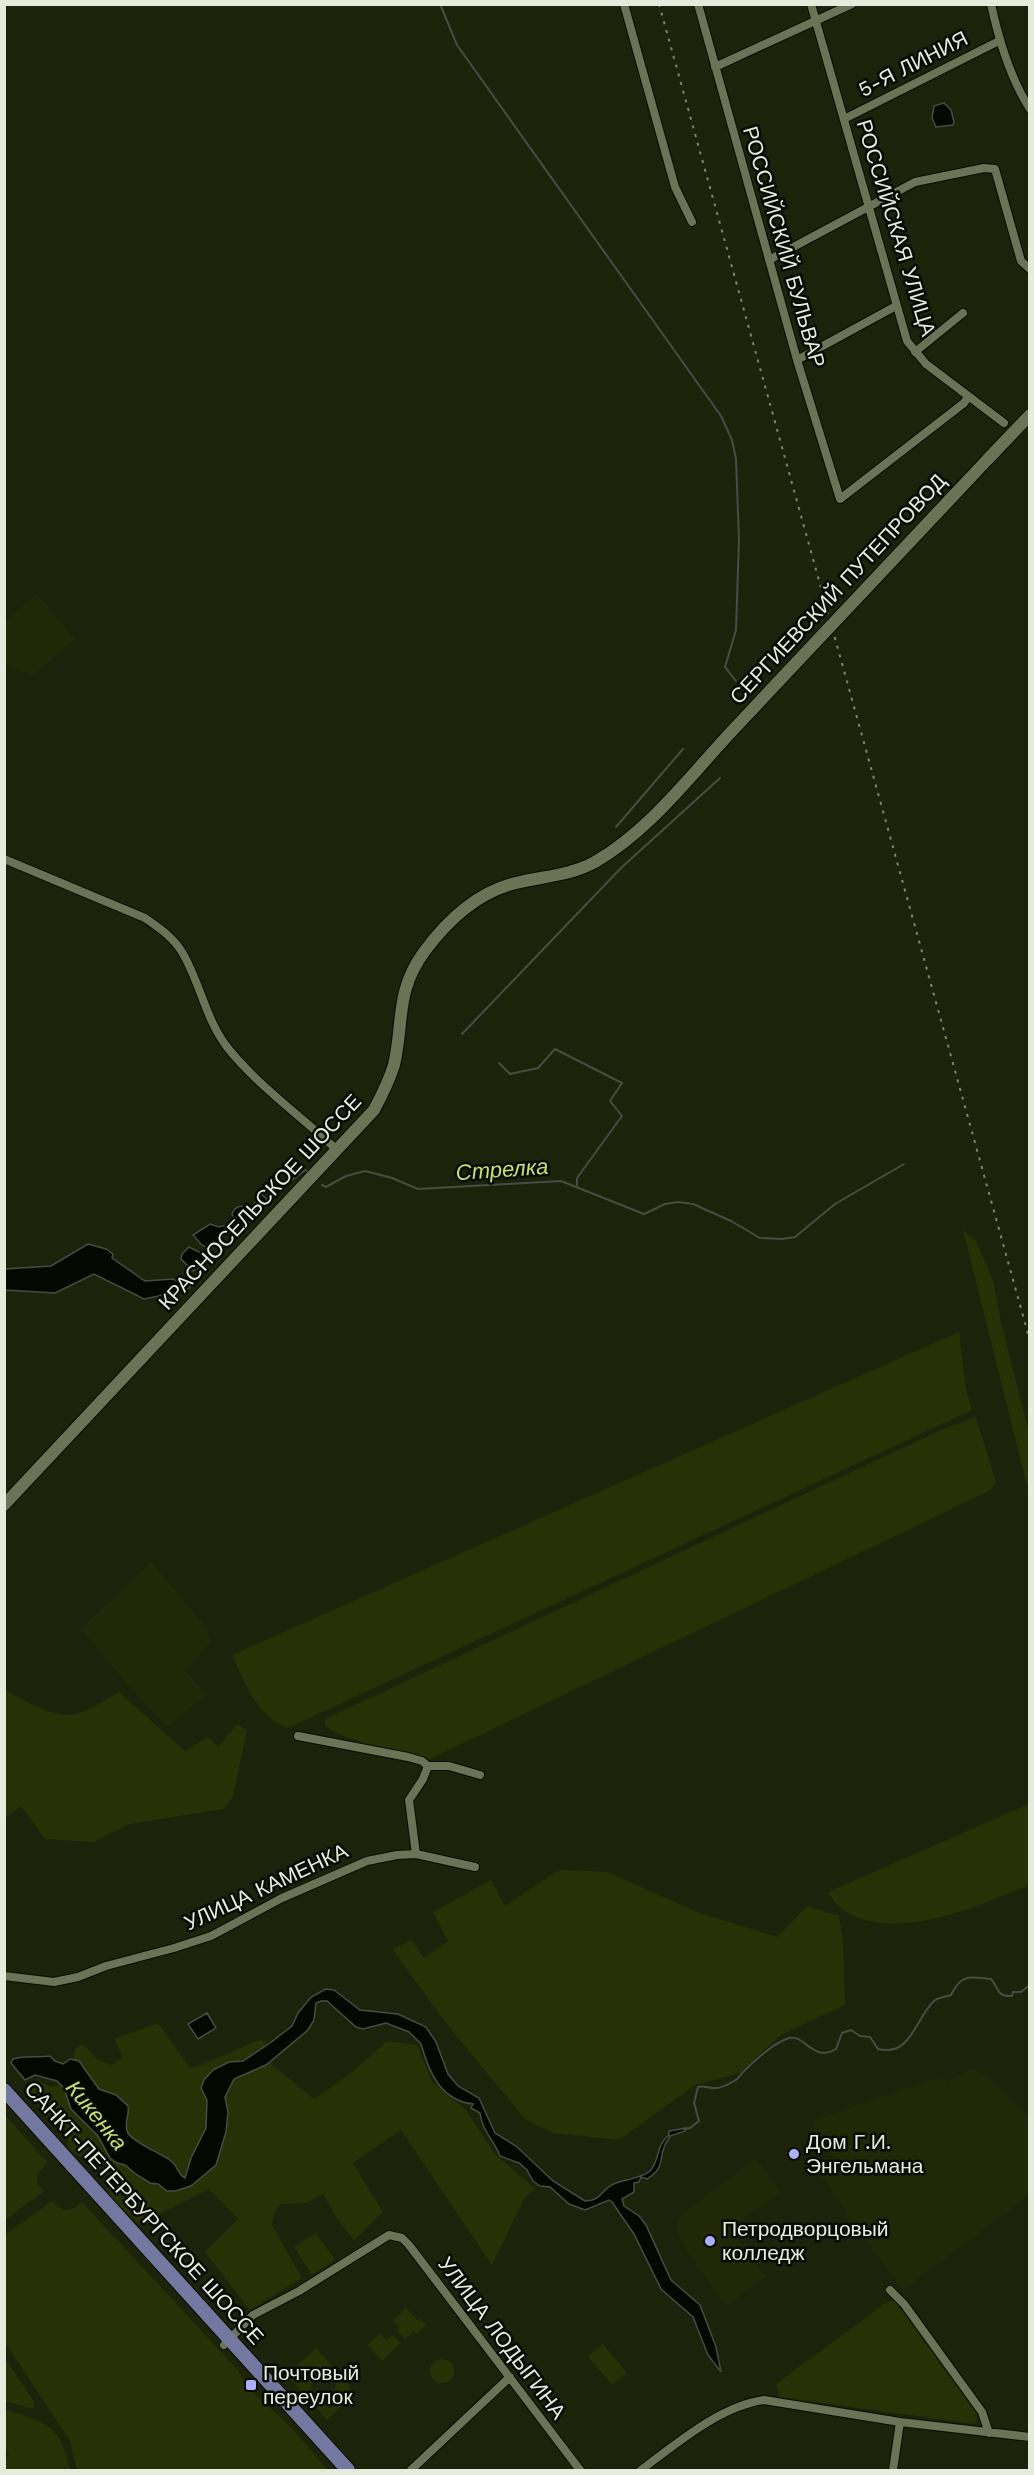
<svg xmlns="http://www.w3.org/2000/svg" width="1034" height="2475" font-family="'Work Sans',sans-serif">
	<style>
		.built { fill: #212808 }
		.green { fill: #283005; fill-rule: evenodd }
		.water { fill: #050800; stroke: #494c42; stroke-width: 1.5 }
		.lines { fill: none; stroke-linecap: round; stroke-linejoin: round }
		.stream { stroke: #494c42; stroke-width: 2 }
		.minor-casing { stroke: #080c00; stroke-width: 10 }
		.secondary-casing { stroke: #080c00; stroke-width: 14 }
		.primary-casing { stroke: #080c00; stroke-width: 16 }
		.minor { stroke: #6b7357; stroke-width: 8 }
		.secondary { stroke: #6b7357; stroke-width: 12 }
		.primary { stroke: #7378a0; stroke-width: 14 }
		.rail { stroke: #7f8470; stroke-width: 2; stroke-dasharray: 3 6; stroke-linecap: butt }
		.secondary-bridge-casing { stroke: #080c00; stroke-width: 14; stroke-linecap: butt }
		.secondary-bridge { stroke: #6b7357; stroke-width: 12 }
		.poi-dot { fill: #aab0fb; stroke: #080b03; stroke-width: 2 }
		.labels { text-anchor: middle; stroke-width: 5; stroke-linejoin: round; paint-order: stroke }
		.street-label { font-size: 21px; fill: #e7ebdc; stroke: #080b03 }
		.poi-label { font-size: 21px; fill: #e7ebdc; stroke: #080b03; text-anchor: start }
		.water-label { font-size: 22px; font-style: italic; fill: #c7e06f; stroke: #080b03 }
	</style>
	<rect width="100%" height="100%" fill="#1d220a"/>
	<path class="built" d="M37,593L75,639L33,676L5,664V622Z
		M151,1562L204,1624L211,1642L186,1671L206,1694L168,1727L140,1699L81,1629Z
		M970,2069L986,2074L1029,2116V2192L1022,2201L903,2290L856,2227L854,2228L845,2215L847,2213L821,2176L838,2162L814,2131L813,2120L940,2077L947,2082Z
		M756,2158L781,2192L729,2230L766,2277L726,2306L688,2253L676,2229L680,2216Z"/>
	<path class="green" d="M963,1230L976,1241L993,1280L1002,1326L1029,1432V1494Z
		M959,1332L966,1389L972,1410L288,1728C256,1716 246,1684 232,1655Z
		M976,1417L996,1482L991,1490L430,1759C410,1757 337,1739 325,1725V1719L941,1430Z
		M5,1690C25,1700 52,1719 76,1714C91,1710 106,1699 119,1692L185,1751L208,1737L218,1747L237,1724L247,1730L233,1797L224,1809L129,1824L94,1842L45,1839L21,1806L5,1818Z
		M1029,1804V1885C978,1906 895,1944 843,1910C837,1906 832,1898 828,1892Z
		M559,1870L607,1872L700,1913L777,1937L807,1906L839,1916L843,1940L845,2005L781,2035L739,2073L695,2085L619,2140L552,2133L525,2119L449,2027L392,1949L412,1940L424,1958L448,1941L433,1912L491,1880L505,1906Z
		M158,2023L191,2069L259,2040L267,2042C253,2068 223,2053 202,2083L207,2100L206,2128L191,2158L185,2178L180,2176L170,2159L129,2135L126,2127L129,2116L108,2091L99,2089L88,2077L82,2064L73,2059L76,2048L83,2044L98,2060L112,2065L123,2057L114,2039Z
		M387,2041L417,2045L432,2082L466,2110L494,2153L535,2189L524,2199L492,2265L401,2130L353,2163L383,2212L354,2240L337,2219L323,2194L306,2203L281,2204L274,2213L272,2225L302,2278L250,2310L205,2252L238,2219L209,2189L139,2224L104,2192L105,2190L114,2187L124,2198L129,2192C126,2185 120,2185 115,2179C110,2173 109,2165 101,2161C87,2154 82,2163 68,2147C68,2123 66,2121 43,2113L29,2091L31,2083L37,2080L52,2087L61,2084L76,2116L98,2136L120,2164L125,2165L137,2175L170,2192L191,2186L202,2178L216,2165L224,2141L228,2112L225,2097L231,2083L234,2079L269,2062L314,2099L350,2074Z
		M5,2115L47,2162L37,2175L38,2184L44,2191L5,2220Z
		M52,2201C62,2213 71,2212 82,2202L238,2370C248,2390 262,2400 278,2415C296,2431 312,2452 328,2470H77L70,2441L5,2342V2235Z
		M316,2233L335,2260L312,2275L294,2247Z
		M895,2301L978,2415L975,2424L779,2397L776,2384L887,2302Z
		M406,2308L417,2320L420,2318L426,2325L416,2334L414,2331L405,2339L397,2330L400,2327L393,2320Z
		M380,2333L386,2340L393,2335L401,2343L382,2361L367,2345Z
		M603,2344L627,2373L612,2385L588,2356Z
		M316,2348L350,2386L348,2400L327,2420L291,2380L285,2384L282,2380ZM323,2374L331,2376L336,2384L334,2393L325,2398L316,2396L311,2387L314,2379Z
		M5,2358L35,2403L33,2409L5,2401Z
		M430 2371a12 12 0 1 1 24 0a12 12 0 1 1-24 0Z
		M4,2409C45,2423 61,2423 70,2470H5V2459L9,2454L5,2446Z"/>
	<path class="water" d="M944,103L951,110L954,122L953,125L936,127L932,118L934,106Z
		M262,1195L267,1199L266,1206L252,1211L245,1221L236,1223L232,1214C236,1204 243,1206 252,1207L258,1198Z
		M210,1224L219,1227L227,1225L230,1228L210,1250L201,1244L193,1235Z
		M88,1244L106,1249L113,1254L112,1258L145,1281L173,1279L190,1287L186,1291L175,1288L159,1296L144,1299L94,1274L55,1293L5,1290V1269L51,1266Z
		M189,1247L199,1252L207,1260L201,1267L193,1271L181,1259L182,1254Z
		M326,1989L334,1990L360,2010L398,2014L426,2027L436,2042L448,2074L458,2086L479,2098L495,2133L516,2146L553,2181L585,2201C603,2201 602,2187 616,2183C625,2180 644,2177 650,2171C660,2160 656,2145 669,2135V2131L686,2128L685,2131L670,2136C669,2139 666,2142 665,2145C658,2160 666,2167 647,2179L641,2177L639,2182L634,2183V2192L622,2199L624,2206L639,2216L646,2225L671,2280L700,2305L716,2347L721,2372L708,2355L693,2317L661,2289L634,2234L612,2202L609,2200L585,2210L569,2204L550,2187L540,2186L533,2181L527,2170L519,2163L500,2156C494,2140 482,2131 480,2113L471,2108L473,2104C440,2100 429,2072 421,2044L409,2032L386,2023L363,2029L356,2027L327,2001H321L316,2003L314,2020L308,2030L266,2065L234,2079L225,2097L228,2112L226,2132L216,2165L191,2186L175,2191H167L158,2184L150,2183L137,2175L125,2165L117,2163L110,2158L98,2136L71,2109L64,2088L57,2081L35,2075L25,2080L11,2063L13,2059C26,2055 38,2058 50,2056L55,2061L63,2064L70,2059L79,2061L99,2089L116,2095L128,2106C130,2114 123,2126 128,2133C134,2143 161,2153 171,2161C178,2166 178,2175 185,2178L191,2158L206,2128L207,2100L201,2088L204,2080L213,2070L229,2062L243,2061L270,2043L292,2026L298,2013L311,1997Z
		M207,2013L216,2028L198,2039L188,2024Z"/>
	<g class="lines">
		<path class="stream" d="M440,4L457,45L721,416L732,440L736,459L739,539L736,630L725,667L736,681
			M616,827L683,749
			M462,1034L621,868L720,778
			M499,1063L510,1074L538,1068L555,1049L622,1083L610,1101L622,1116L577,1178V1185
			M322,1185L326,1187L346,1176L365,1171L392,1178L418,1189L561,1181L644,1214L665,1204L678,1202L693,1204L731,1221L760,1238L782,1239L795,1237L835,1204L904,1164
			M265,1201L305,1170L308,1171
			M228,1226L237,1217
			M179,1283L184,1277
			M684,2129L690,2128L699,2121L694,2103L698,2087C705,2085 709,2089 716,2088C721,2088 729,2084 734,2081C739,2079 740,2075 743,2072C755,2060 773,2043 789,2038C805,2034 813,2063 836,2049L842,2033L851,2030L860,2036L870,2037L878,2049C911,2057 915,2019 934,2001C939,1997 945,1997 951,1995C962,1973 970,1977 991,1979C999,1988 996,1997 1012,1996L1013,1992H1021L1030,1985"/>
		<g class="minor-casing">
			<path id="minor" d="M624,4L675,187L692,222
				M698,4L797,360L840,499L964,403L968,397
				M811,4L907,341L926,364L1004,423
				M991,4C999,41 1010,78 1030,109
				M715,67L852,4
				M844,119L999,41
				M769,260L915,182L984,168L995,169L1021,261L1030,269
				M915,352L963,313
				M797,360L896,306
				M4,859L145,918C159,928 173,937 182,952C200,982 205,1018 227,1047C257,1085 302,1117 337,1150
				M298,1736L408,1757L422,1761L428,1766H449L480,1775
				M416,1854L409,1800L423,1779L428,1766
				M4,1976L54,1982L78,1977L106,1966L174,1948L211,1936L282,1898L367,1861L397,1855L416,1854L475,1867
				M890,2290L904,2304L982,2412L989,2433
				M224,2345L253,2315L299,2291L389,2235L402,2238L409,2245L580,2470
				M411,2470L510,2377
				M641,2470C676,2444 720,2406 764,2400L900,2422L1030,2437
				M893,2470L900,2422"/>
		</g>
		<g class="secondary-casing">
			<path id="secondary" d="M987,460L1030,415
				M4,1505L374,1110C382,1095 389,1081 394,1065C404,1022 395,992 424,952C447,921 478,892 516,883C544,876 569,876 595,862C649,831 690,776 732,731"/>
		</g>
		<g class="primary-casing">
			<path id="primary" d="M4,2090L348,2470"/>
		</g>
		<use href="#minor" class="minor"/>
		<use href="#secondary" class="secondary"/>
		<use href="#primary" class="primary"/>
		<path class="rail" d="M659,4L1030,1341"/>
		<g class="secondary-bridge-casing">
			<path id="secondary-bridge" d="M732,731L987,460"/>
		</g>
		<use href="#secondary-bridge" class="secondary-bridge"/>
	</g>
	<g class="poi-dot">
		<circle cx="794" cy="2154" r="6"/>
		<circle cx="710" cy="2241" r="6"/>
		<rect x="245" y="2379" width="12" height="12" rx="3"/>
	</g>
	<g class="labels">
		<g class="street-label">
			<text transform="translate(913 64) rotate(-27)" y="7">5-Я ЛИНИЯ</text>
			<text transform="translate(896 228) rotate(73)" y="7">РОССИЙСКАЯ УЛИЦА</text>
			<text transform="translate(784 247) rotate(74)" y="7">РОССИЙСКИЙ БУЛЬВАР</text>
			<text transform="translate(838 589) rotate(-47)" y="7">СЕРГИЕВСКИЙ ПУТЕПРОВОД</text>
			<text transform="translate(260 1202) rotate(-47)" y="7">КРАСНОСЕЛЬСКОЕ ШОССЕ</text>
			<text transform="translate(266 1887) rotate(-25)" y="7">УЛИЦА КАМЕНКА</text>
			<text transform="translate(144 2213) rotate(48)" y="7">САНКТ-ПЕТЕРБУРГСКОЕ ШОССЕ</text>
			<text transform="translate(502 2338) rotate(53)" y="7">УЛИЦА ЛОДЫГИНА</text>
		</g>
		<g class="poi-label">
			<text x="806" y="2149">Дом Г.И.<tspan x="806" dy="24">Энгельмана</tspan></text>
			<text x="722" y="2236">Петродворцовый<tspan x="722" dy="24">колледж</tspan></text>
			<text x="263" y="2380">Почтовый<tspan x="263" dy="24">переулок</tspan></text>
		</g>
		<g class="water-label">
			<text transform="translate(502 1169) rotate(-4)" y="8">Стрелка</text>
			<text transform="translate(97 2115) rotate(51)" y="8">Кикенка</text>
		</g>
	</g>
	<rect width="1034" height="2475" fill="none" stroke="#e7ebdc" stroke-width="12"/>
</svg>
